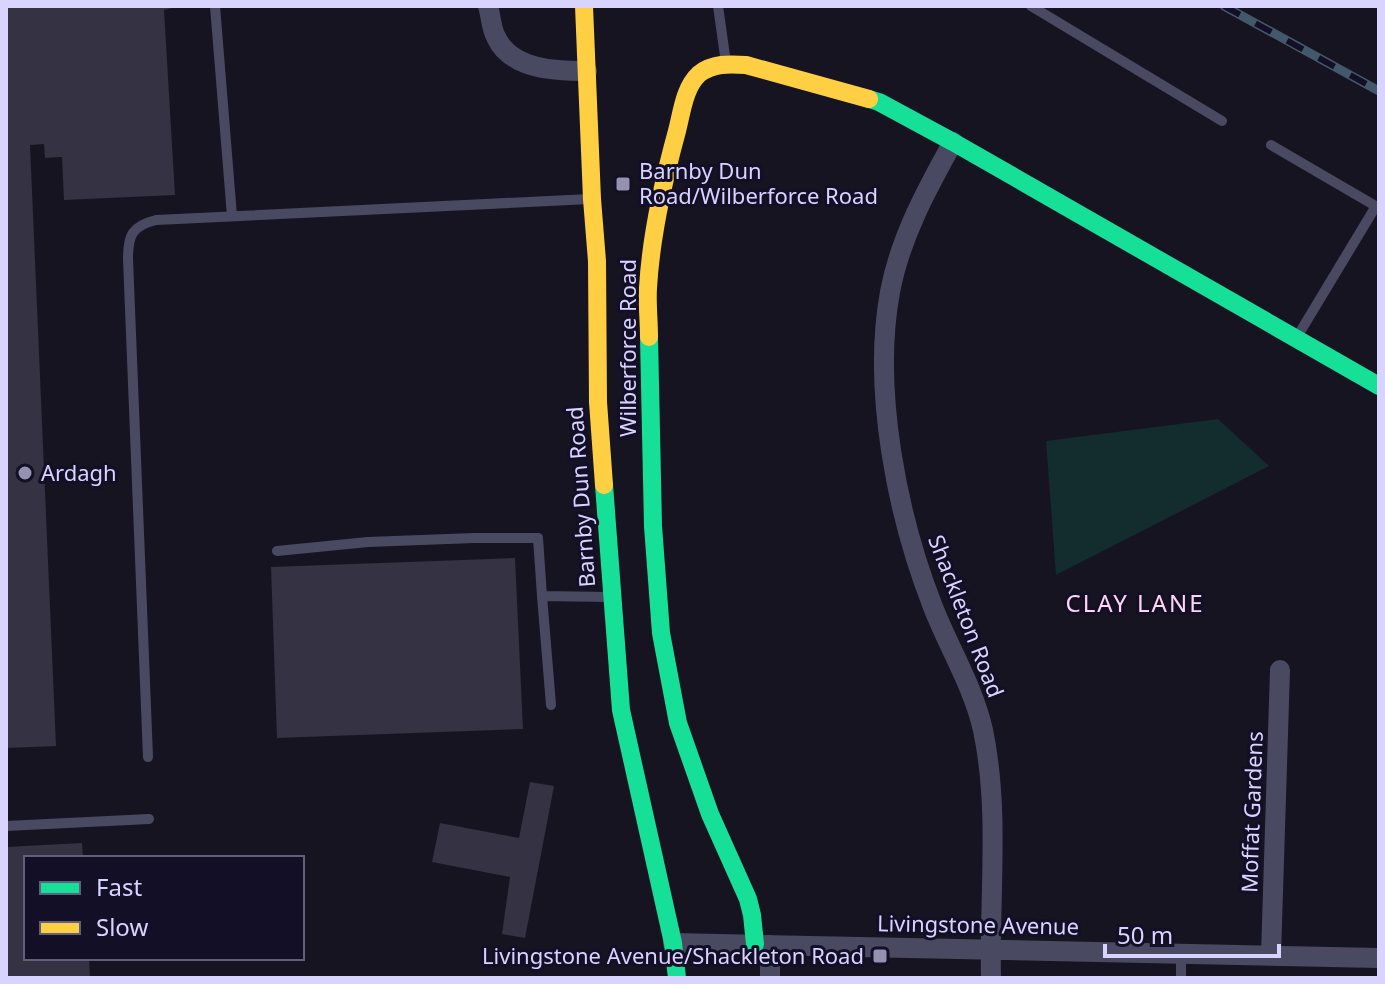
<svg xmlns="http://www.w3.org/2000/svg" width="1385" height="984" font-family="'Noto Sans',sans-serif">
	<style>
		.green { fill: #132c2d }
		.building { fill: #343243 }
		.lines { fill: none; stroke-linecap: round; stroke-linejoin: round }
		.lane { stroke: #4a4962; stroke-width: 10 }
		.street { stroke: #4a4962; stroke-width: 20 }
		.fast { stroke: #16e098; stroke-width: 18 }
		.slow { stroke: #ffcf43; stroke-width: 18 }
		.rail-casing { stroke: #43596b; stroke-width: 9 }
		.rail { stroke: #130f26; stroke-width: 6; stroke-dasharray: 18; stroke-linecap: butt }
		.poi-dot { fill: #9591b1; stroke: #130f26; stroke-width: 3 }
		.labels { text-anchor: middle; stroke-width: 6; stroke-linejoin: round; paint-order: stroke }
		.poi-label { font-size: 22px; fill: #d9d4ff; stroke: #130f26; text-anchor: start }
		.street-label { font-size: 22px; fill: #d9d4ff; stroke: #130f26 }
		.neighbourhood-label { font-size: 24px; letter-spacing: 2px; fill: #ffd6f0; stroke: #130f26 }
	</style>
	<rect width="100%" height="100%" fill="#161421"/>
	<path class="green" d="M1218,419L1269,466L1056,575L1046,441Z"/>
	<path class="building" d="M6,6H177V7L164,10L175,195L64,200L62,157L45,158L44,144L30,145L56,746L6,748Z
		M515,558L523,729L277,738L271,567Z
		M530,782L554,786L525,938L502,934L510,877L432,862L440,823L519,838Z
		M82,843L83,858H26V958H89L90,978H6V847Z"/>
	<g class="lines">
		<path class="lane" d="M215,6L232,216
			M718,6L726,63
			M1031,6L1222,121
			M1271,145L1379,208
			M1297,337L1376,206
			M277,551L368,542L474,538H538L542,596L610,597
			M542,596L551,705
			M148,757L128,259C128,235 132,226 156,220L590,199
			M6,826L149,819
			M1181,978V953"/>
		<path class="street" d="M488,6C491,16 491,28 496,37C511,70 556,71 587,71
			M953,142C927,189 900,238 890,292C872,390 897,515 933,607C949,648 973,686 983,730C1000,812 989,896 991,978
			M673,943L1379,958
			M770,945V978
			M1271,955L1280,670"/>
		<path class="fast" d="M869,99L879,102L953,142L1379,386
			M649,337L653,526L661,633L678,723L710,814L748,899L752,915L755,944
			M604,485L621,710L673,943L677,978"/>
		<path class="slow" d="M584,6L592,199L597,261L598,402L604,485
			M649,337C649,321 647,304 648,288C651,235 663,182 677,131C682,112 684,88 699,74C713,63 729,64 746,65L869,99"/>
		<g class="rail-casing">
			<path id="rail" d="M1224,6L1379,91"/>
		</g>
		<use href="#rail" class="rail"/>
	</g>
	<g class="poi-dot">
		<rect x="615" y="176" width="16" height="16" rx="4"/>
		<circle cx="25" cy="473" r="8"/>
		<rect x="872" y="948" width="16" height="16" rx="4"/>
	</g>
	<g class="labels">
		<g class="poi-label">
			<text x="639" y="179">Barnby Dun<tspan x="639" dy="25">Road/Wilberforce Road</tspan></text>
			<text x="41" y="481">Ardagh</text>
			<text x="864" y="964" text-anchor="end">Livingstone Avenue/Shackleton Road</text>
		</g>
		<g class="street-label">
			<text transform="translate(628 348) rotate(-90)" y="8">Wilberforce Road</text>
			<text transform="translate(581 497) rotate(-94)" y="8">Barnby Dun Road</text>
			<text transform="translate(966 616) rotate(69)" y="8">Shackleton Road</text>
			<text transform="translate(1252 812) rotate(-88)" y="8">Moffat Gardens</text>
			<text transform="translate(978 925) rotate(1)" y="8">Livingstone Avenue</text>
		</g>
		<g class="neighbourhood-label">
			<text x="1135" y="612">CLAY LANE</text>
		</g>
	</g>
	<rect width="1385" height="984" fill="none" stroke="#d9d4ff" stroke-width="16"/>
	<rect x="24" y="856" width="280" height="104" fill="#130f26" stroke="#625e7d" stroke-width="2"/>
	<rect x="40" y="882" width="40" height="12" fill="#16e098" stroke="#625e7d" stroke-width="2"/>
	<text x="96" y="896" font-size="24" fill="#d9d4ff">Fast</text>
	<rect x="40" y="922" width="40" height="12" fill="#ffcf43" stroke="#625e7d" stroke-width="2"/>
	<text x="96" y="936" font-size="24" fill="#d9d4ff">Slow</text>
	<path d="M1105 944v12h174v-12" fill="none" stroke="#d9d4ff" stroke-width="4"/>
	<text x="1117" y="944" font-size="24" fill="#d9d4ff" stroke="#130f26" stroke-width="6" paint-order="stroke">50 m</text>
</svg>
